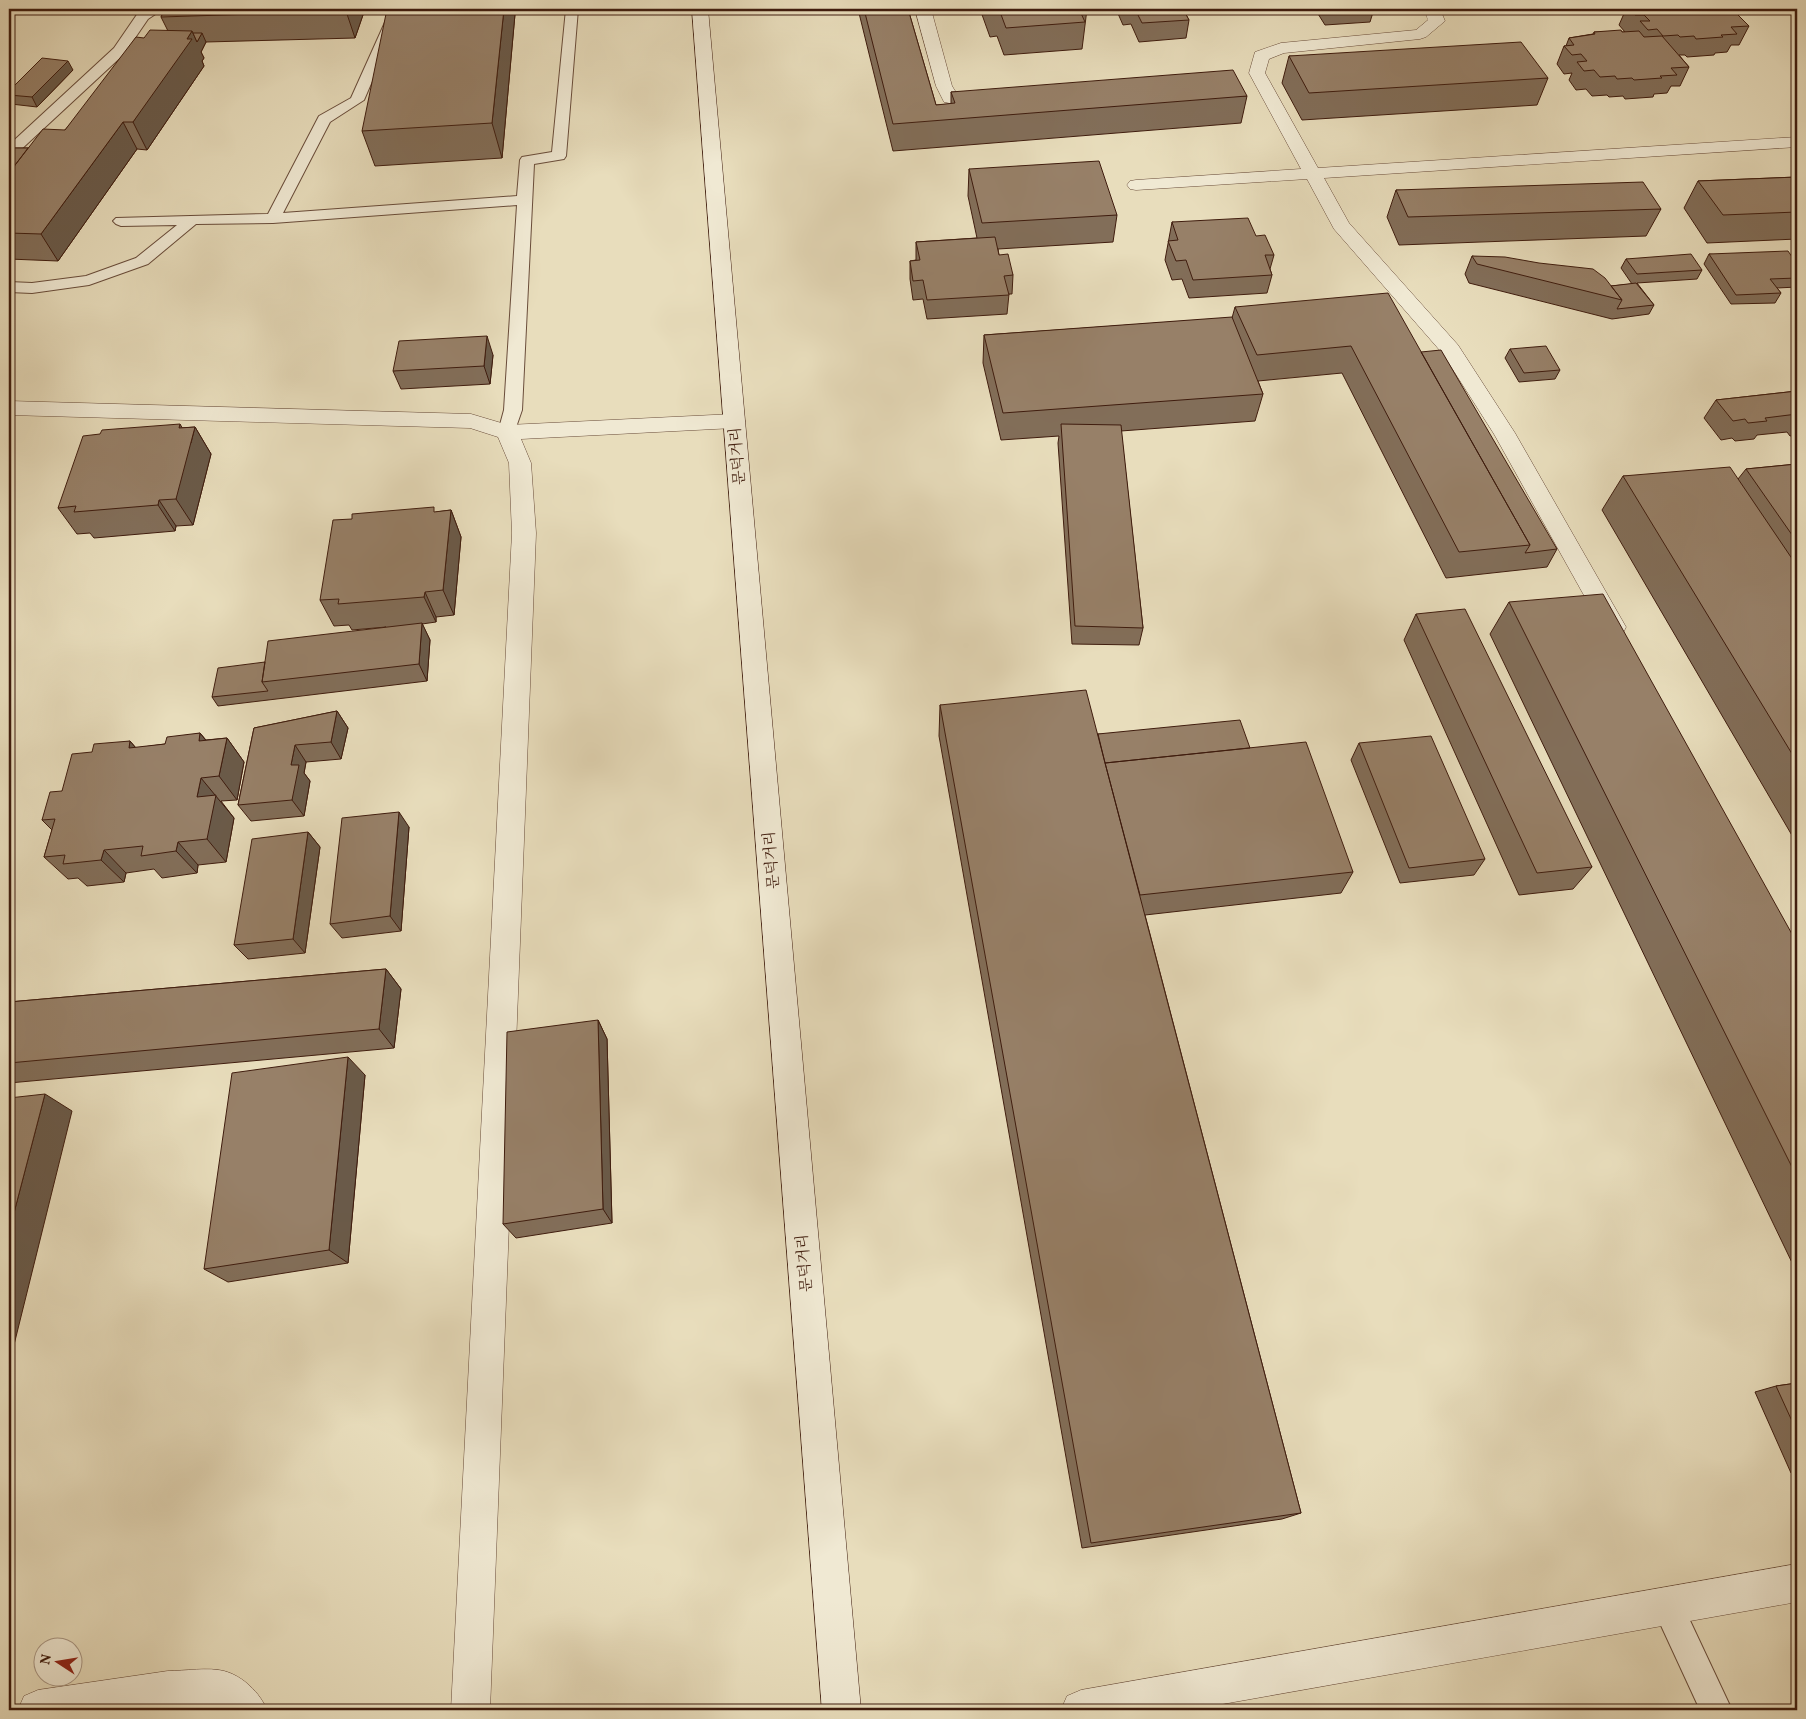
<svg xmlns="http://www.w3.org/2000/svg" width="1806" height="1719" font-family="Vollkorn,'Noto Serif KR',serif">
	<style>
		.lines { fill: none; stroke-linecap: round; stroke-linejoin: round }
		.lane-casing { stroke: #694c3a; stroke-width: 2 }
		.street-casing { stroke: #694c3a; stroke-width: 1 }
		.secondary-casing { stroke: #3f1c0e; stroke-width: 1 }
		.lane { fill: #f0e9d3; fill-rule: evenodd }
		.street { fill: #f0e9d3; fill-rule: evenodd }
		.secondary { fill: #f0e9d3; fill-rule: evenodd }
		.wall { fill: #826e59; stroke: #3f1c0e }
		.shaded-wall { fill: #6a5a49; stroke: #3f1c0e }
		.building { fill: #978068; stroke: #3f1c0e }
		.labels { text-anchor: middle; stroke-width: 4; stroke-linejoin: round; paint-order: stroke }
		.street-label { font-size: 15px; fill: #3f1c0e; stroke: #f0e9d3 }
	</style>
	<rect width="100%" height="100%" fill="#e8ddbc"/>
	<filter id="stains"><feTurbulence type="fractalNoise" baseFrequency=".004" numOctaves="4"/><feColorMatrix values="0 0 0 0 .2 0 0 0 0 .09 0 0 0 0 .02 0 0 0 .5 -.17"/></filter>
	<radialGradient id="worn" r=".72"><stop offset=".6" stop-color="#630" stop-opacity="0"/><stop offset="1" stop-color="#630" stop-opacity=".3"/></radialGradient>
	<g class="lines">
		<g class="lane-casing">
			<path id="lane" d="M147,9H163L148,19L124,54L14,156L9,157V145L114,48L138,13Z
				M391,9H403L364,100L330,122L283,213L517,196L520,160L522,157L552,152L566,9H578L566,156L564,159L534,164L522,410L513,436L507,438L501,436L498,432L504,410L517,205L273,223L196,224L148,264L89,285L32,293L9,292V282L32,283L86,276L136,258L177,225L121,226L116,224L113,221L116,218L268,214L319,116L351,98Z
				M1667,1591L1678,1595L1732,1710H1700L1652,1606L1656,1595Z"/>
		</g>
		<g class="street-casing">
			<path id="street" d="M915,9H931L952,86L957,94C969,96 981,92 993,95L996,99L993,103L966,106L944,102L936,86Z
				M1424,9H1440L1445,21L1426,37L1420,39L1284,53L1269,59L1265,73L1318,168L1797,137V147L1324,178L1349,223L1458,345L1515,433L1626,627L1623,633L1614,636L1605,633L1494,434L1443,354L1334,229L1307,179L1136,190L1130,189L1127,185L1130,181L1136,180L1301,169L1249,73L1255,52L1281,43L1416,30L1428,20Z
				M9,401L471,414L508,425L734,414L742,416L745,421L742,426L734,428L521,439L531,463L536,533L490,1710H451L512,533L509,463L498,437L470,428L9,415Z
				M1797,1564V1602L1189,1710H1061L1067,1696L1081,1690Z
				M168,1671C184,1671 209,1667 224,1671C243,1676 260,1693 267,1710H18L24,1696L38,1690Z"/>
		</g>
		<g class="secondary-casing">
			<path id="secondary" d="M692,9H708L861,1710H822Z"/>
		</g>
		<use href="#lane" class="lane"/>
		<use href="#street" class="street"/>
		<use href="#secondary" class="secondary"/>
	</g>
	<path class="wall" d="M165,9H365L355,38L206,42L201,52L204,58L202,61L204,66L147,150L137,149L58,261L9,259V148H28L65,130L144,38L168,31L161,17Z
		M858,9H908L936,105L951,104V92L1247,96L1241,123L893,151Z
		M980,9H1087L1082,49L1004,55L997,36L990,37Z
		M1116,9H1183L1189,20L1186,38L1139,42L1131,24L1123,25Z
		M1315,9H1374L1370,22L1325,25Z
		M1626,9H1732L1749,26L1739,45H1731L1727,52L1715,53L1714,55L1687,57L1685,55H1679L1689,67L1680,86H1671L1667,93L1654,94L1653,97L1625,99L1623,96L1609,97L1607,95L1592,96L1586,89L1576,90L1569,80L1572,73L1564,74L1557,64L1564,46H1566L1569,38L1593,34L1594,32H1625L1619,25Z
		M515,14L502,158L375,166L362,131Z
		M1289,56L1548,78L1537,105L1302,120L1282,83Z
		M73,70L37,107L11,104L9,101V91Z
		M969,169L1117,215L1113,242L998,249L999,255L1013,275L1012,294H1009L1007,314L927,319L923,299L913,300L910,279V261L916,260V242L977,238L968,196Z
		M1797,177V239L1707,243L1684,208L1698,181Z
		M1396,190L1661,209L1646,236L1399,245L1387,217Z
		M1172,222L1256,236L1274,255L1270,269L1272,275L1267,293L1189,298L1182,279L1172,280L1165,260Z
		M1709,254L1797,264V287L1777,288L1781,293L1775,303L1731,304L1704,264Z
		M1472,256L1611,286L1632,284L1621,268L1626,259L1702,270L1697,279L1637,283L1654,305L1649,314L1612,319L1469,283L1465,274Z
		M1235,307L1421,352L1557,549L1547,567L1446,578L1342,373L1258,381L1263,394L1255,421L1121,431L1143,628L1139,645L1072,644L1058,443L1059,436L1001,440L983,363L984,335L1232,318Z
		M1510,349L1560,370L1555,379L1519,382L1505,358Z
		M493,355L490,384L401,389L393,371Z
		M1797,391V435L1790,436L1787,432L1757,435L1754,439L1735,441L1732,438L1721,440L1704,418L1716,400Z
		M195,427L211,454L193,525L176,526L175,531L94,538L90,533L77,534L58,508L182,428Z
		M1797,464V844L1602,510L1623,476L1738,479L1746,469Z
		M451,510L461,537L454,615L436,617V622L422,624L430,640L427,681L218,706L212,697L265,662L386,627L352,630L349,625L334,626L320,600L436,512Z
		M1509,602L1797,943V1273L1490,634Z
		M1416,614L1592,867L1573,889L1519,895L1404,640Z
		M940,705L1098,734L1250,748L1353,872L1341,893L1145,915L1301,1513L1282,1519L1082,1548L939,736Z
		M337,711L348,728L341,759L306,762L304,773L310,781L304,816L251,821L238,805L254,728Z
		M200,733L206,740L227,738L244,762L237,800L221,801L234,818L226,862L198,865L197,873L162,878L154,869L126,873L124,882L87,886L78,878L68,879L44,857L52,830L42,820L62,791L92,752L130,741L136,748L165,744Z
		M1359,743L1485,859L1474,875L1400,883L1351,760Z
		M409,827L401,931L342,938L330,924Z
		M308,832L320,847L305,953L248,959L234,945Z
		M386,969L401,989L394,1048L9,1083V1002Z
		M598,1020L607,1039L612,1223L516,1238L503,1224Z
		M365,1075L348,1263L228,1282L204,1269Z
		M1797,1383V1472L1791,1473L1755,1392L1776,1386Z"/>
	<path class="shaded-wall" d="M347,9H365L355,38L346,11Z
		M504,9H514L515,14L502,158L492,123Z
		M1767,9H1779L1766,11Z
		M192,31L197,42L202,33L206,42L201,52L204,58L202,61L204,66L147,150L133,122Z
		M68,61L73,70L37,107L32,97Z
		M123,122L137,149L58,261L41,234Z
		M487,336L493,355L490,384L484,366Z
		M180,424L191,443L195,427L211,454L193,525L176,499L179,428Z
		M159,500L176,526L175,531L158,505Z
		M451,510L461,537L454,615L443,590Z
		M425,592L436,617V622L424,597Z
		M9,608L11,611L9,618Z
		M422,623L430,640L427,681L419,664Z
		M337,711L348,728L341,759L331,742Z
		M200,733L219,757L199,741Z
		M227,738L244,762L237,800L219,776Z
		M130,741L150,765L129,748Z
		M295,745L306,762L304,773L310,781L304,816L292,800L291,765Z
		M201,778L234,818L226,862L207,839L197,797Z
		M399,812L409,827L401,931L390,916Z
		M308,832L320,847L305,953L293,939Z
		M178,842L198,865L197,873L176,851Z
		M104,850L126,873L124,882L101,860Z
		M386,969L401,989L394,1048L379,1029Z
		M598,1020L607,1039L612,1223L603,1209Z
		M348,1057L365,1075L348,1263L329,1250Z
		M45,1094L72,1111L9,1365V1232Z"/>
	<path class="building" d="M165,9H347L346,11L161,17Z
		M387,9H504L492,123L362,131Z
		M864,9H908L936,105L955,103L951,92L1233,70L1247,96L893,124Z
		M991,9H1079L1085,22L1006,28L999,9L991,10Z
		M1135,9H1183L1189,20L1142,23Z
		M1629,9H1732L1749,26L1731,27L1737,34L1721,35L1723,37L1696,39L1694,36L1680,37L1678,35L1663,36L1657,29L1648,30L1640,21H1650L1644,15H1635Z
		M150,30L192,31L187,39H192L133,122H123L41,234L9,233V173L43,129L65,130L136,37L144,38Z
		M1621,30L1622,32L1639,31L1644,37L1662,36L1689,67L1671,68L1677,75L1660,76L1662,78L1634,80L1632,78L1617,79L1615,76L1600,77L1594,70L1584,71L1577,62L1587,61L1581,54L1572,55L1564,46L1574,45L1569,38L1595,34L1594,32Z
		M193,33H202L197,42Z
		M1521,42L1548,78L1309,93L1289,56Z
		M42,58L68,61L32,97L9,95V91Z
		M9,148H28L9,173Z
		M1099,161L1117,215L982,223L969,169Z
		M1797,177V212L1723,215L1698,181Z
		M1643,182L1661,209L1408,217L1396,190Z
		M1248,218L1256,236L1265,235L1274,255H1265L1272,275L1193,280L1186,260L1176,261L1168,241L1178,240L1172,222Z
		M995,237L999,255L1008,254L1013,275L1004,276L1009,295L927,300L923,280L913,281L910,261L920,260L916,242Z
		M1788,251L1797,264V278L1770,279L1781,293L1736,295L1709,254Z
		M1691,254L1702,270L1637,274L1626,259Z
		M1472,256L1505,257L1539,263L1593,269L1605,278L1622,300L1477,264Z
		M1636,283L1654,305L1617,309L1622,300L1611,286Z
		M1388,293L1530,545L1459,552L1351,346L1257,355L1235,307Z
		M1232,317L1263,394L1003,413L984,335Z
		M487,336L484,366L393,371L399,341Z
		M1546,346L1560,370L1524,373L1510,349Z
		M1441,350L1557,549L1525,553L1530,545L1421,352Z
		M1797,391V414L1765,418L1767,421L1748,423L1745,419L1733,421L1716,400Z
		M180,424L179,428L195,427L176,499L159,500L158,505L74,512L76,506L58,508L83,436L100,434L102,430Z
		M1061,424L1121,425L1143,628L1075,626Z
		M1797,464V542L1746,469Z
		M1730,467L1797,566V762L1623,476Z
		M434,507V512L451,510L443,590L425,592L424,597L338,604L339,599L320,600L333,520L352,519V514Z
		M1603,594L1797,943V1177L1509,602Z
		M1465,609L1592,867L1537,873L1416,614Z
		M422,623L419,664L262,682L268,641Z
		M265,662L262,682L268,691L212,697L218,668Z
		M1086,690L1301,1513L1091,1543L940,705Z
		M337,711L331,742L295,745L291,765H299L292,800L238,805L254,728Z
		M1240,720L1250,748L1105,763L1098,734Z
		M200,733L199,741L227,738L219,776L201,778L197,797L216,795L207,839L178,842L176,851L141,856L143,846L104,850L101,860L63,864L65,855L44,857L55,819L42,820L50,792L62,791L72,754L92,752L94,744L130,741L129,748L165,744L167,737Z
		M1431,736L1485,859L1409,868L1359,743Z
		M1306,742L1353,872L1140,895L1105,763Z
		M399,812L390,916L330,924L342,818Z
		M308,832L293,939L234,945L252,839Z
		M386,969L379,1029L9,1063V1002Z
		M598,1020L603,1209L503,1224L507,1032Z
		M348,1057L329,1250L204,1269L232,1073Z
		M45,1094L9,1232V1098Z
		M1797,1383V1432L1776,1386Z"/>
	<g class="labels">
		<g class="street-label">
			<text transform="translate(737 456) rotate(-95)" y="5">문덕거리</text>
			<text transform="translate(771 860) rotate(-95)" y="5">문덕거리</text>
			<text transform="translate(804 1263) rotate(-95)" y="5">문덕거리</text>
		</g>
	</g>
	<rect width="1806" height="1719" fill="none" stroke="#e8ddbc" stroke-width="30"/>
	<rect x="10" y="10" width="1786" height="1699" fill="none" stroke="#3f1c0e" stroke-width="2.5"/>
	<rect x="15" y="15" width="1776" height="1689" fill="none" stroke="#3f1c0e"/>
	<g transform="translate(58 1662) rotate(282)"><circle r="24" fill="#f0e9d3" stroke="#a99784"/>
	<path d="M0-4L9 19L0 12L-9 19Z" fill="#8f2418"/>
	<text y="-8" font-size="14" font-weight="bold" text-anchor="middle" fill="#3f1c0e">N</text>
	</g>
	<rect width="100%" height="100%" filter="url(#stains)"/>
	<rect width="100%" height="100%" fill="url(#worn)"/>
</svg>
